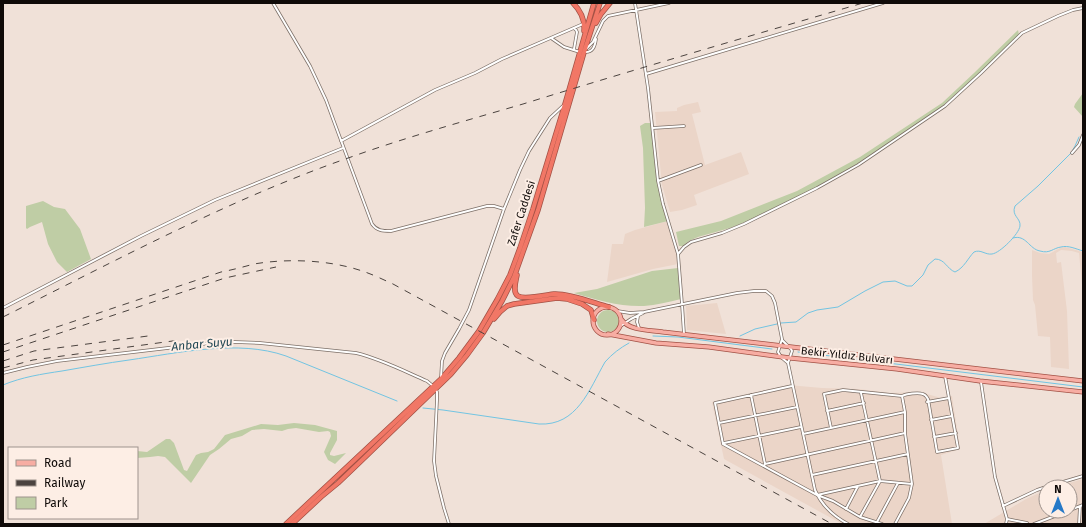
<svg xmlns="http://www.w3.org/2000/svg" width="1086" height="527" font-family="'Fira Sans',sans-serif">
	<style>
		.built { fill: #ebd5c8 }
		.green { fill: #bfcda5 }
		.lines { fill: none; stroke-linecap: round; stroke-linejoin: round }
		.stream { stroke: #72c4e2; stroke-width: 1 }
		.street-casing { stroke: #7c6f67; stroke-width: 3.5 }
		.primary-casing { stroke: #a25145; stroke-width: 5 }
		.highway-casing { stroke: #a25145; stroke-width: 5.5 }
		.street { stroke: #fff; stroke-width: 2 }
		.primary { stroke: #f7ada3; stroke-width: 3.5 }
		.highway { stroke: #f17766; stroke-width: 4 }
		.rail { stroke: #4b433f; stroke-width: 1; stroke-dasharray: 7 7; stroke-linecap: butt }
		.labels { text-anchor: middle; stroke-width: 4; stroke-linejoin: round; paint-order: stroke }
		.street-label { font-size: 11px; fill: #0f0a08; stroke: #fdeee5 }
		.water-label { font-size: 12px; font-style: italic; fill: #214754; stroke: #fdeee5 }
	</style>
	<rect width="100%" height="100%" fill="#f0e1d8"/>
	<path class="built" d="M698,102L701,112L692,114L705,165L741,152L749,174L694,195L697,205L682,210L670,212L662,185L655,112L677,111V108L684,105Z
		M668,221L678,255V264L653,269L607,282L612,244H623L625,234L635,230Z
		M1065,247L1083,252V295L1079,253L1072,251L1061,250L1056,253L1057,263L1061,262L1067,311L1069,369L1051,367L1050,337L1038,336L1035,305L1033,300L1032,276V250L1040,253L1049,254L1060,248Z
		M717,303L726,334L687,330L686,306Z
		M788,385L822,388L858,389L891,393L916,392L927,394L941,398L952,396L960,449L941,455L952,524H842L724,459L712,402Z
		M1083,479V524H984L1026,499L1046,490V511H1070V487H1056Z"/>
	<path class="green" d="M1018,30L1019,35L977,75L937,111L848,170L792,202L762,216L730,228L698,237L689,241L683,246H679L676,232L721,221L797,191L860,157L942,103L974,73Z
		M1083,93V117L1074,107L1075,104Z
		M645,123H652L659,190L668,221L644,227L645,208L643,148L640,126Z
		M43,201L54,207L65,209L80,229L91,259L67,272L57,262L48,244L42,222L30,227L27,229L26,228V206Z
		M678,268L681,299C669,302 656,305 644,306C620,307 597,300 574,293L597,289L652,271Z
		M597 321a11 11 0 1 1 22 0a11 11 0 1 1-22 0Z
		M294,423L315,425L337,431V440L330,453V455L334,456L346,453L335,464L328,460L324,452L331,436L330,432L328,431L319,432L296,428L288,429L282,431L264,429L252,430L242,436L231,439L219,449L210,455L191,483L165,457L158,456L150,457L137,458V451L147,452L166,439H170L174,443L184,470L187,471L196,455L201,453L208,452L214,449L225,435L261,424L278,425Z"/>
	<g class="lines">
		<path class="stream" d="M1013,238C1026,234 1029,249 1040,251C1050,254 1053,248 1061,247C1068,245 1076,249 1083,251
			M781,323L796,322L808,313L817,310L838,307L865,291L883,282L895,281L907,286H912L923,275L928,265L935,259C945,259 947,269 955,272C964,268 968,258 974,252C981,249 985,255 992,254C1000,253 1019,234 1020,226C1021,218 1011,216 1015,206L1038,186L1071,153L1075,146L1079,137
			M653,336L678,337L772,349
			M740,336L755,329L777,324
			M798,352L1083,387
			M3,385C22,377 42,374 62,371C85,367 107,363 129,360C178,353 238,339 286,356L397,401
			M423,408L443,410L539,424C577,426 589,390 605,362C612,354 620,348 629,343"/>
		<g class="street-casing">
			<path id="street" d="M273,3L310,66L326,100L372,224C377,231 383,231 391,231L487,206H494L504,209
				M635,3L648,88L658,181L663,204L678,254L682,304L684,334
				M574,28L576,30L577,32L574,49
				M551,38L564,47L580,52
				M586,49L593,42L603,21L608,16L669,3
				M584,52C593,53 595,46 596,39
				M646,74L883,3
				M653,128L684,126
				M341,141L435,90L475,73L502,59L583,24
				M1072,153L1079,145L1083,135
				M658,181L701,165
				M678,254L684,247L691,242L722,233L744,224L817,188L858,165L945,106L981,73L1022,33L1058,16L1073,10L1083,8
				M3,308L141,236L215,200L343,148
				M617,311L630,313L644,312L737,293L754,291H766L772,296L775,303L782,339L778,352L781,357L788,363
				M638,316L637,322L639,328
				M619,327L631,319L643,313
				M782,340L791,349L792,351L788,363L815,490C822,506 833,516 848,524
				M3,373L27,367L57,361L219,342H235L260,343L356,353C381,359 404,371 427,381L433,386
				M441,378L442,361L445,353L459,329L469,310L504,209L520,170L529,151L550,118L564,105
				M981,382L995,477L1007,519L1006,524
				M792,386L715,403L723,444L817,495L833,501L860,517L882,524
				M436,390L437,392V400L434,461L436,476L444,508L449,524
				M751,395L765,464
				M927,402L949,398
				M827,411L864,403
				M931,420L952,416
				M719,423L797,407
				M831,428L824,394L843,390L902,396C906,394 918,392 923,394C926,395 926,396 928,399L937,452L958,448L945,376
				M803,434L905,412
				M934,437L956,433
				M724,443L801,427
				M764,466L765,464L905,433
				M812,475L908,454
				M1046,487L1083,476
				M817,495L880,481L912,484
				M1003,506L1037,490L1046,487
				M846,509L858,486
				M1070,510L1083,505
				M860,517L880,481L861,393
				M1007,519L1027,523
				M877,522L898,483
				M895,524L909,498L912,484L905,433V412L902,396
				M1034,524L1068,511
				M1079,524L1080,506"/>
		</g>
		<g class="primary-casing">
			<path id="primary" d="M593 321a14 14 0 1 1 28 0a14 14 0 1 1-28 0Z
				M621,319C629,331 650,330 663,332L1083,381
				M608,334L656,343L709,347L790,358L897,369L980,381L1083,392"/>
		</g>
		<g class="highway-casing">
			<path id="highway" d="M573,3C581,11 585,20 584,31
				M596,23L601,14L610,3
				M517,275C516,281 512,292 518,296C524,300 546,295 554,294C569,293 594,303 609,307
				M494,319L500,312L507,306L514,304L557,298L567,299L582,304L591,310L594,320
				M286,524L441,379L459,358L479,331L497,300L510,275L520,248L533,209L565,104L594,3
				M292,524L321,497L338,483L361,461L451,374L467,355L483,333L502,301L514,277L538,210L585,49L600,3"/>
		</g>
		<use href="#street" class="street"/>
		<use href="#primary" class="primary"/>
		<use href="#highway" class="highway"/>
		<path class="rail" d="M3,317C117,260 230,199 351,157C407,137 465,121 523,104C636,69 750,36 863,3
			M3,345L221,272C232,270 243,267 254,264C289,258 332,260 365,272C374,275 384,280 393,284L832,524
			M3,352L225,278L276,267
			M3,361L34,351L148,336
			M3,368L33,360L180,340"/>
	</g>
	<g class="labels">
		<g class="street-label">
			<text transform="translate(521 213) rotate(-72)" y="4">Zafer Caddesi</text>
			<text transform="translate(847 355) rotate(6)" y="4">Bekir Yıldız Bulvarı</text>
		</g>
		<g class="water-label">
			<text transform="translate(202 344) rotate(-5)" y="4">Anbar Suyu</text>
		</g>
	</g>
	<rect width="1086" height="527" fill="none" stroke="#0f0a08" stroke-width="8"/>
	<rect x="8" y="447" width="130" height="72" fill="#fdeee5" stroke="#9e938d"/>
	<rect x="16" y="460" width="20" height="6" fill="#f7ada3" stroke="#9e938d"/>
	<text x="44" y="467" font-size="12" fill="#0f0a08">Road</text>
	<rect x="16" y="480" width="20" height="6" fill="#4b433f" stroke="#9e938d"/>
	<text x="44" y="487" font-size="12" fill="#0f0a08">Railway</text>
	<rect x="16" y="497" width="20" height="12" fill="#bfcda5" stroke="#9e938d"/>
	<text x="44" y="507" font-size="12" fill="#0f0a08">Park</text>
	<g transform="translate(1058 499)"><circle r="19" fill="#fdeee5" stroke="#9e938d"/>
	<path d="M0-3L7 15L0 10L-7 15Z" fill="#2679c7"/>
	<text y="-6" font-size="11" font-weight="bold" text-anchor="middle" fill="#0f0a08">N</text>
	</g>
</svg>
